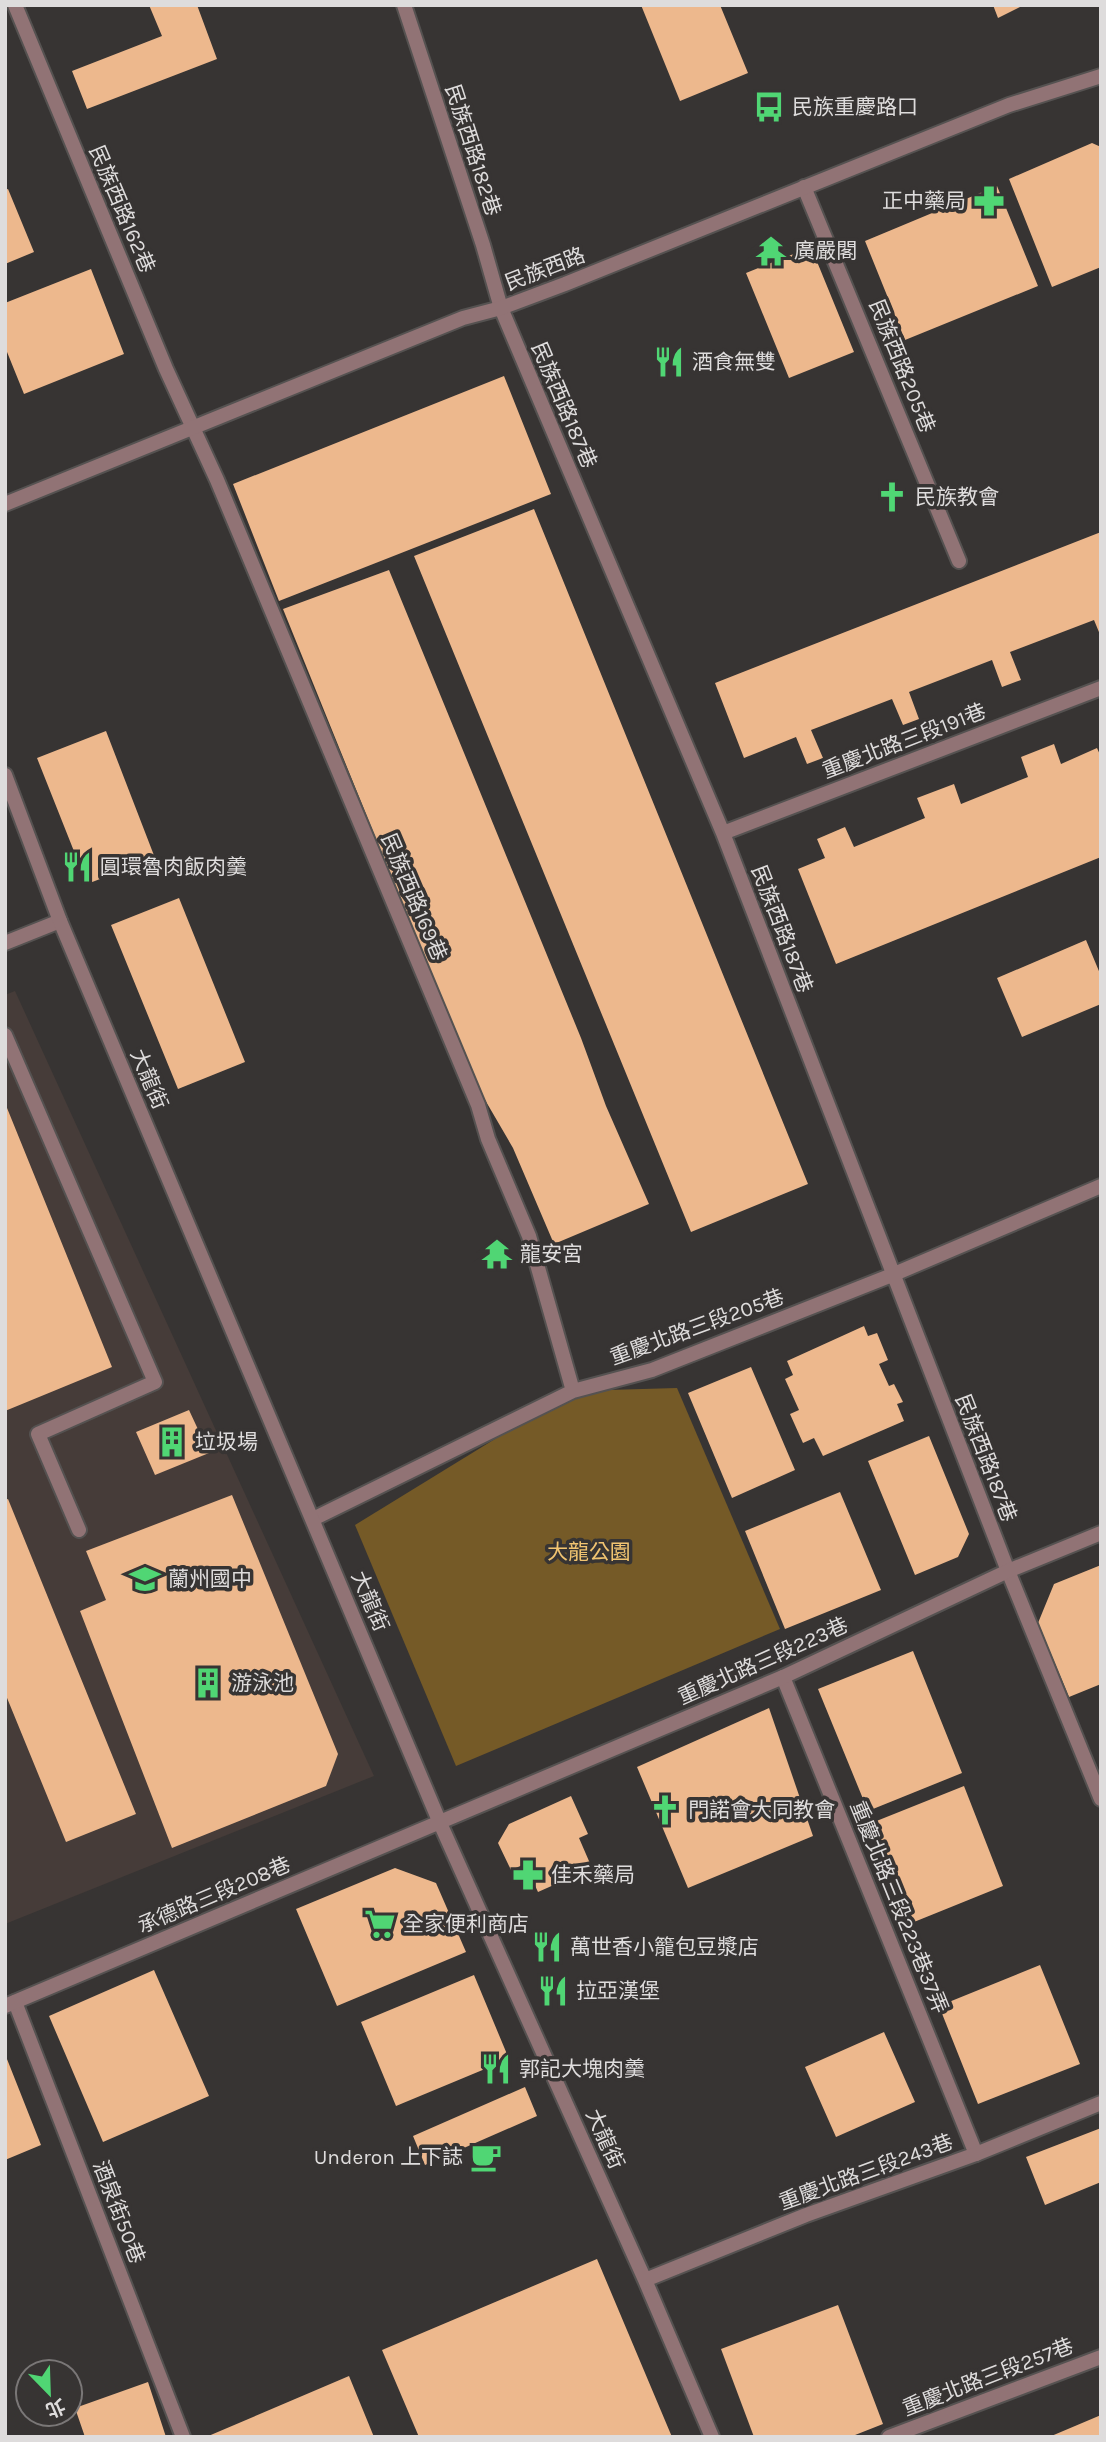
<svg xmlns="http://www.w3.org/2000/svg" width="1106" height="2442" font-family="Karla,'Noto Sans TC',sans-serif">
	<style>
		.built { fill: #463c39 }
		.green { fill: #755a27 }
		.building { fill: #edb88d }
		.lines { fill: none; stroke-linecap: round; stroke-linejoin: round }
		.service-casing { stroke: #555251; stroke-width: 18 }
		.minor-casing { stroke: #555251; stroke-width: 18 }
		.tertiary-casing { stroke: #555251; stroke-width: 18 }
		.service { stroke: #917375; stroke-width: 14 }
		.minor { stroke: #917375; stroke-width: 14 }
		.tertiary { stroke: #917375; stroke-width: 14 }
		.labels { text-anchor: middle; stroke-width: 7; stroke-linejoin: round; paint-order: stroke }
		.poi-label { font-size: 21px; fill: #dedcdc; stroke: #373433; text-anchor: start }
		.street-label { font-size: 21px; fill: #dedcdc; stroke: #373433 }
		.park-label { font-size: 21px; fill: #f1c471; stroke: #373433 }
	</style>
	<rect width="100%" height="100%" fill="#373433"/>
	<path class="built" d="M15,991L374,1776L5,1924V995Z"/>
	<path class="green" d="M677,1388L780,1629L456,1766L355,1525L573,1391Z"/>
	<path class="building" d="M149,5H197L217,59L87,109L72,71L162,36Z
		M641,5H720L748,73L680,101Z
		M993,5H1024L998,18Z
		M1092,143L1101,147V267L1052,287L1009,179Z
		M997,186L1038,286L905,340L865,241Z
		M8,189L34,252L5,264V190Z
		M811,247L854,352L789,378L746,273Z
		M91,269L124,354L24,394L5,347V303Z
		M504,376L551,494L279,601L233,484Z
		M534,509L808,1184L691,1232L414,556Z
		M1101,532V637L1094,620L1010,652L1021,680L1002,687L992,660L909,692L919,719L903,725L892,699L811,730L823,758L807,764L796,737L744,758L715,683Z
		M389,570L581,1038L606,1106L649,1204L554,1244L513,1148L474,1081L283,609Z
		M106,731L155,858L87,884L37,758Z
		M1054,744L1061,764L1097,748L1101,757V857L836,964L798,869L825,858L817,839L845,827L854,847L925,818L917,798L954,784L961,804L1028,777L1021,757Z
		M179,898L245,1062L178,1089L111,925Z
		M1086,940L1101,976V1004L1022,1037L997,978Z
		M5,1103L112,1367L5,1411Z
		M864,1326L868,1336L877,1333L888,1360L879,1364L889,1386L894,1384L903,1402L897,1404L904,1421L823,1456L814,1438L803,1443L790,1414L799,1410L785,1379L793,1375L787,1361Z
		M751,1367L795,1470L732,1498L688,1393Z
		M189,1410L209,1453L155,1475L136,1432Z
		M929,1436L969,1534L958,1557L915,1575L868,1461Z
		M840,1492L881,1590L785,1629L745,1531Z
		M232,1495L338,1754L326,1786L172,1848L80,1611L106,1600L86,1551Z
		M8,1499L136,1814L66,1842L5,1693V1500Z
		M1101,1565V1684L1069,1697L1038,1623L1054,1584Z
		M913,1651L962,1773L868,1811L818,1689Z
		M769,1708L813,1836L688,1888L637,1767Z
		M964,1786L1003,1886L914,1922L874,1822Z
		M571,1796L588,1834L579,1838L592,1868L538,1892L525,1864L511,1870L498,1843L509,1824Z
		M395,1868L436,1883L466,1952L337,2006L296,1909Z
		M1040,1965L1080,2064L978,2104L939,2006Z
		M154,1970L209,2096L103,2142L49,2016Z
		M474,1975L509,2059L396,2106L361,2022Z
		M884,2032L915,2102L836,2137L805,2067Z
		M5,2054L41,2145L5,2160Z
		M525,2087L537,2116L425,2165L413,2136Z
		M1101,2128V2182L1045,2205L1026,2157Z
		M597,2259L672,2437H419L382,2350Z
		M838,2305L883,2424L850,2437H754L721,2349Z
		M349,2376L374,2437H206Z
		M148,2382L166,2437H85L75,2408Z
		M1101,2415V2437H1049Z"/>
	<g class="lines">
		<g class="service-casing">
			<path id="service" d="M15,5L166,369L217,480L478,1105L488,1139L529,1236L573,1391
				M404,5L483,245L501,308L723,833L1008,1571L1101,1799
				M804,187L959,561
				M723,833L1101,688
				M5,943L60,921
				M5,1035L155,1382L38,1434L79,1530
				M313,1519L573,1391L652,1370L892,1275L1101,1186
				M783,1677L976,2154
				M15,2002L183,2437
				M889,2437L1101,2357"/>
		</g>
		<g class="minor-casing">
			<path id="minor" d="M5,775L60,921L440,1823L645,2280L712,2437
				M5,2006L783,1677L1008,1571L1101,1533
				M645,2280L806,2215L976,2154L1101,2103"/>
		</g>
		<g class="tertiary-casing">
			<path id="tertiary" d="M5,504L463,318L501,308L565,284L1009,105L1101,76"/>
		</g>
		<use href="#service" class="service"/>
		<use href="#minor" class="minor"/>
		<use href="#tertiary" class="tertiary"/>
	</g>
	<defs>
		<g id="bus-bare" transform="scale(2.415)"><path d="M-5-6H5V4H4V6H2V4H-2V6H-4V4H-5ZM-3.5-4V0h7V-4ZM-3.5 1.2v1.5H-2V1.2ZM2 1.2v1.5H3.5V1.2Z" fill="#50d674" stroke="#373433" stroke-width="2.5" paint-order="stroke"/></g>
		<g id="pharmacy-bare" transform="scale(2.415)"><path d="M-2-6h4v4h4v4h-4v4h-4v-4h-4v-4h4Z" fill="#50d674" stroke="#373433" stroke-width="2.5" paint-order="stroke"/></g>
		<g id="temple-bare" transform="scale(2.415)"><path d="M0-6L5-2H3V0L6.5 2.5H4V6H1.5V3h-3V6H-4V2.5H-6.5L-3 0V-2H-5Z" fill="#50d674" stroke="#373433" stroke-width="2.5" paint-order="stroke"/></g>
		<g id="restaurant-bare" transform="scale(2.415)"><path d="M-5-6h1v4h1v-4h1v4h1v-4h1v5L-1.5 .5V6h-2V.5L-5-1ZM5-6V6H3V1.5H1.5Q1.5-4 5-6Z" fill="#50d674" stroke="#373433" stroke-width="2.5" paint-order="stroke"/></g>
		<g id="church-bare" transform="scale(2.415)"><path d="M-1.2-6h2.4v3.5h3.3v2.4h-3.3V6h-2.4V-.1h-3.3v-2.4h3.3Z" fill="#50d674" stroke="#373433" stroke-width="2.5" paint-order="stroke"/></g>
		<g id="building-bare" transform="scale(2.415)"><path d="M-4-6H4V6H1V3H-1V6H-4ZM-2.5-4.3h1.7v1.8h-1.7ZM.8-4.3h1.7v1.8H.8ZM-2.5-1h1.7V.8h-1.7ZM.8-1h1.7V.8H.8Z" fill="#50d674" stroke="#373433" stroke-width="2.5" paint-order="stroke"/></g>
		<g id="school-bare" transform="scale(2.415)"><path d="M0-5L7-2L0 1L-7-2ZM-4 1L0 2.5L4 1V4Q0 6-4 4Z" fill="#50d674" stroke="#373433" stroke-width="2.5" paint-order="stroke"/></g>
		<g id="supermarket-bare" transform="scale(2.415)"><path d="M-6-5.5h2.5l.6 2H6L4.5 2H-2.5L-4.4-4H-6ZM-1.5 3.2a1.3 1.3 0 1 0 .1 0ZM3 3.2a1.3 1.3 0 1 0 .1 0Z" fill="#50d674" stroke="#373433" stroke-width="2.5" paint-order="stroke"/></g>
		<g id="cafe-bare" transform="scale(2.415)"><path d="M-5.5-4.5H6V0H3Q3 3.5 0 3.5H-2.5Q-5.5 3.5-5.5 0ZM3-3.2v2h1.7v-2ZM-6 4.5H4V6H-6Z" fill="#50d674" stroke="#373433" stroke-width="2.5" paint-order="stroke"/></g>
	</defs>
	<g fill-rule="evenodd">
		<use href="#bus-bare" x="769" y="107"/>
		<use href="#pharmacy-bare" x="989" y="201"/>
		<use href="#temple-bare" x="771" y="251"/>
		<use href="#restaurant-bare" x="669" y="362"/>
		<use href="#church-bare" x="892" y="497"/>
		<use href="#restaurant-bare" x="77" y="867"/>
		<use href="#temple-bare" x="497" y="1254"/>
		<use href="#building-bare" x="172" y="1442"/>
		<use href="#school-bare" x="145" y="1579"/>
		<use href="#building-bare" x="208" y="1683"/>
		<use href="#church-bare" x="665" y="1810"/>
		<use href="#pharmacy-bare" x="528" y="1875"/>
		<use href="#supermarket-bare" x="380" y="1924"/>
		<use href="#restaurant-bare" x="547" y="1947"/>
		<use href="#restaurant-bare" x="553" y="1991"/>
		<use href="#restaurant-bare" x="496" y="2069"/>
		<use href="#cafe-bare" x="486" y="2157"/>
	</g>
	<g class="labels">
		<g class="poi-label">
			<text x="792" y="114">民族重慶路口</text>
			<text x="966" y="208" text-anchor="end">正中藥局</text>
			<text x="794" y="258">廣嚴閣</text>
			<text x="692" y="369">酒食無雙</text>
			<text x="915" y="504">民族教會</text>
			<text x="100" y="874">圓環魯肉飯肉羹</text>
			<text x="520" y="1261">龍安宮</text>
			<text x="195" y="1449">垃圾場</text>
			<text x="168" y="1586">蘭州國中</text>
			<text x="231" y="1690">游泳池</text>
			<text x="688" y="1817">門諾會大同教會</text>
			<text x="551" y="1882">佳禾藥局</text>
			<text x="403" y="1931">全家便利商店</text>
			<text x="570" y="1954">萬世香小籠包豆漿店</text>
			<text x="576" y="1998">拉亞漢堡</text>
			<text x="519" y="2076">郭記大塊肉羹</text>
			<text x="463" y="2164" text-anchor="end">Underon 上下誌</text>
		</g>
		<g class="street-label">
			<text transform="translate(473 150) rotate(72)" y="7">民族西路182巷</text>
			<text transform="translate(122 209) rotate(67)" y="7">民族西路162巷</text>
			<text transform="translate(545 269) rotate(-21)" y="7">民族西路</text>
			<text transform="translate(902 366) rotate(68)" y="7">民族西路205巷</text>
			<text transform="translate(564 405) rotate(67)" y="7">民族西路187巷</text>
			<text transform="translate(904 741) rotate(-21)" y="7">重慶北路三段191巷</text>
			<text transform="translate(414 897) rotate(67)" y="7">民族西路169巷</text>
			<text transform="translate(782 929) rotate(69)" y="7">民族西路187巷</text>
			<text transform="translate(149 1079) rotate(67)" y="7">大龍街</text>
			<text transform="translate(697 1327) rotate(-20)" y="7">重慶北路三段205巷</text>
			<text transform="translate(986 1458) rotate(69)" y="7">民族西路187巷</text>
			<text transform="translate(370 1601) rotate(67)" y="7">大龍街</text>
			<text transform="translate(763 1661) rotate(-24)" y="7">重慶北路三段223巷</text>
			<text transform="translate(214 1895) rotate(-23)" y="7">承德路三段208巷</text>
			<text transform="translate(899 1907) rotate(68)" y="7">重慶北路三段223巷37弄</text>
			<text transform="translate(605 2139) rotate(66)" y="7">大龍街</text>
			<text transform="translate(866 2172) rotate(-20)" y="7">重慶北路三段243巷</text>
			<text transform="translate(119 2212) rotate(69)" y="7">酒泉街50巷</text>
			<text transform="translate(988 2377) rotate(-21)" y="7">重慶北路三段257巷</text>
		</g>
		<g class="park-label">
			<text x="589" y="1559">大龍公園</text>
		</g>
	</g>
	<rect width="1106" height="2442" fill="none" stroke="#dedcdc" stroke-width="14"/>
	<g transform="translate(49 2393) rotate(157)"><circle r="33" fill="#373433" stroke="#7a7777" stroke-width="2"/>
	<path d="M0-5L12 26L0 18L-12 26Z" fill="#50d674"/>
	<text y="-10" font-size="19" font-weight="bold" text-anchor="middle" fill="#dedcdc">北</text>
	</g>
</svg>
